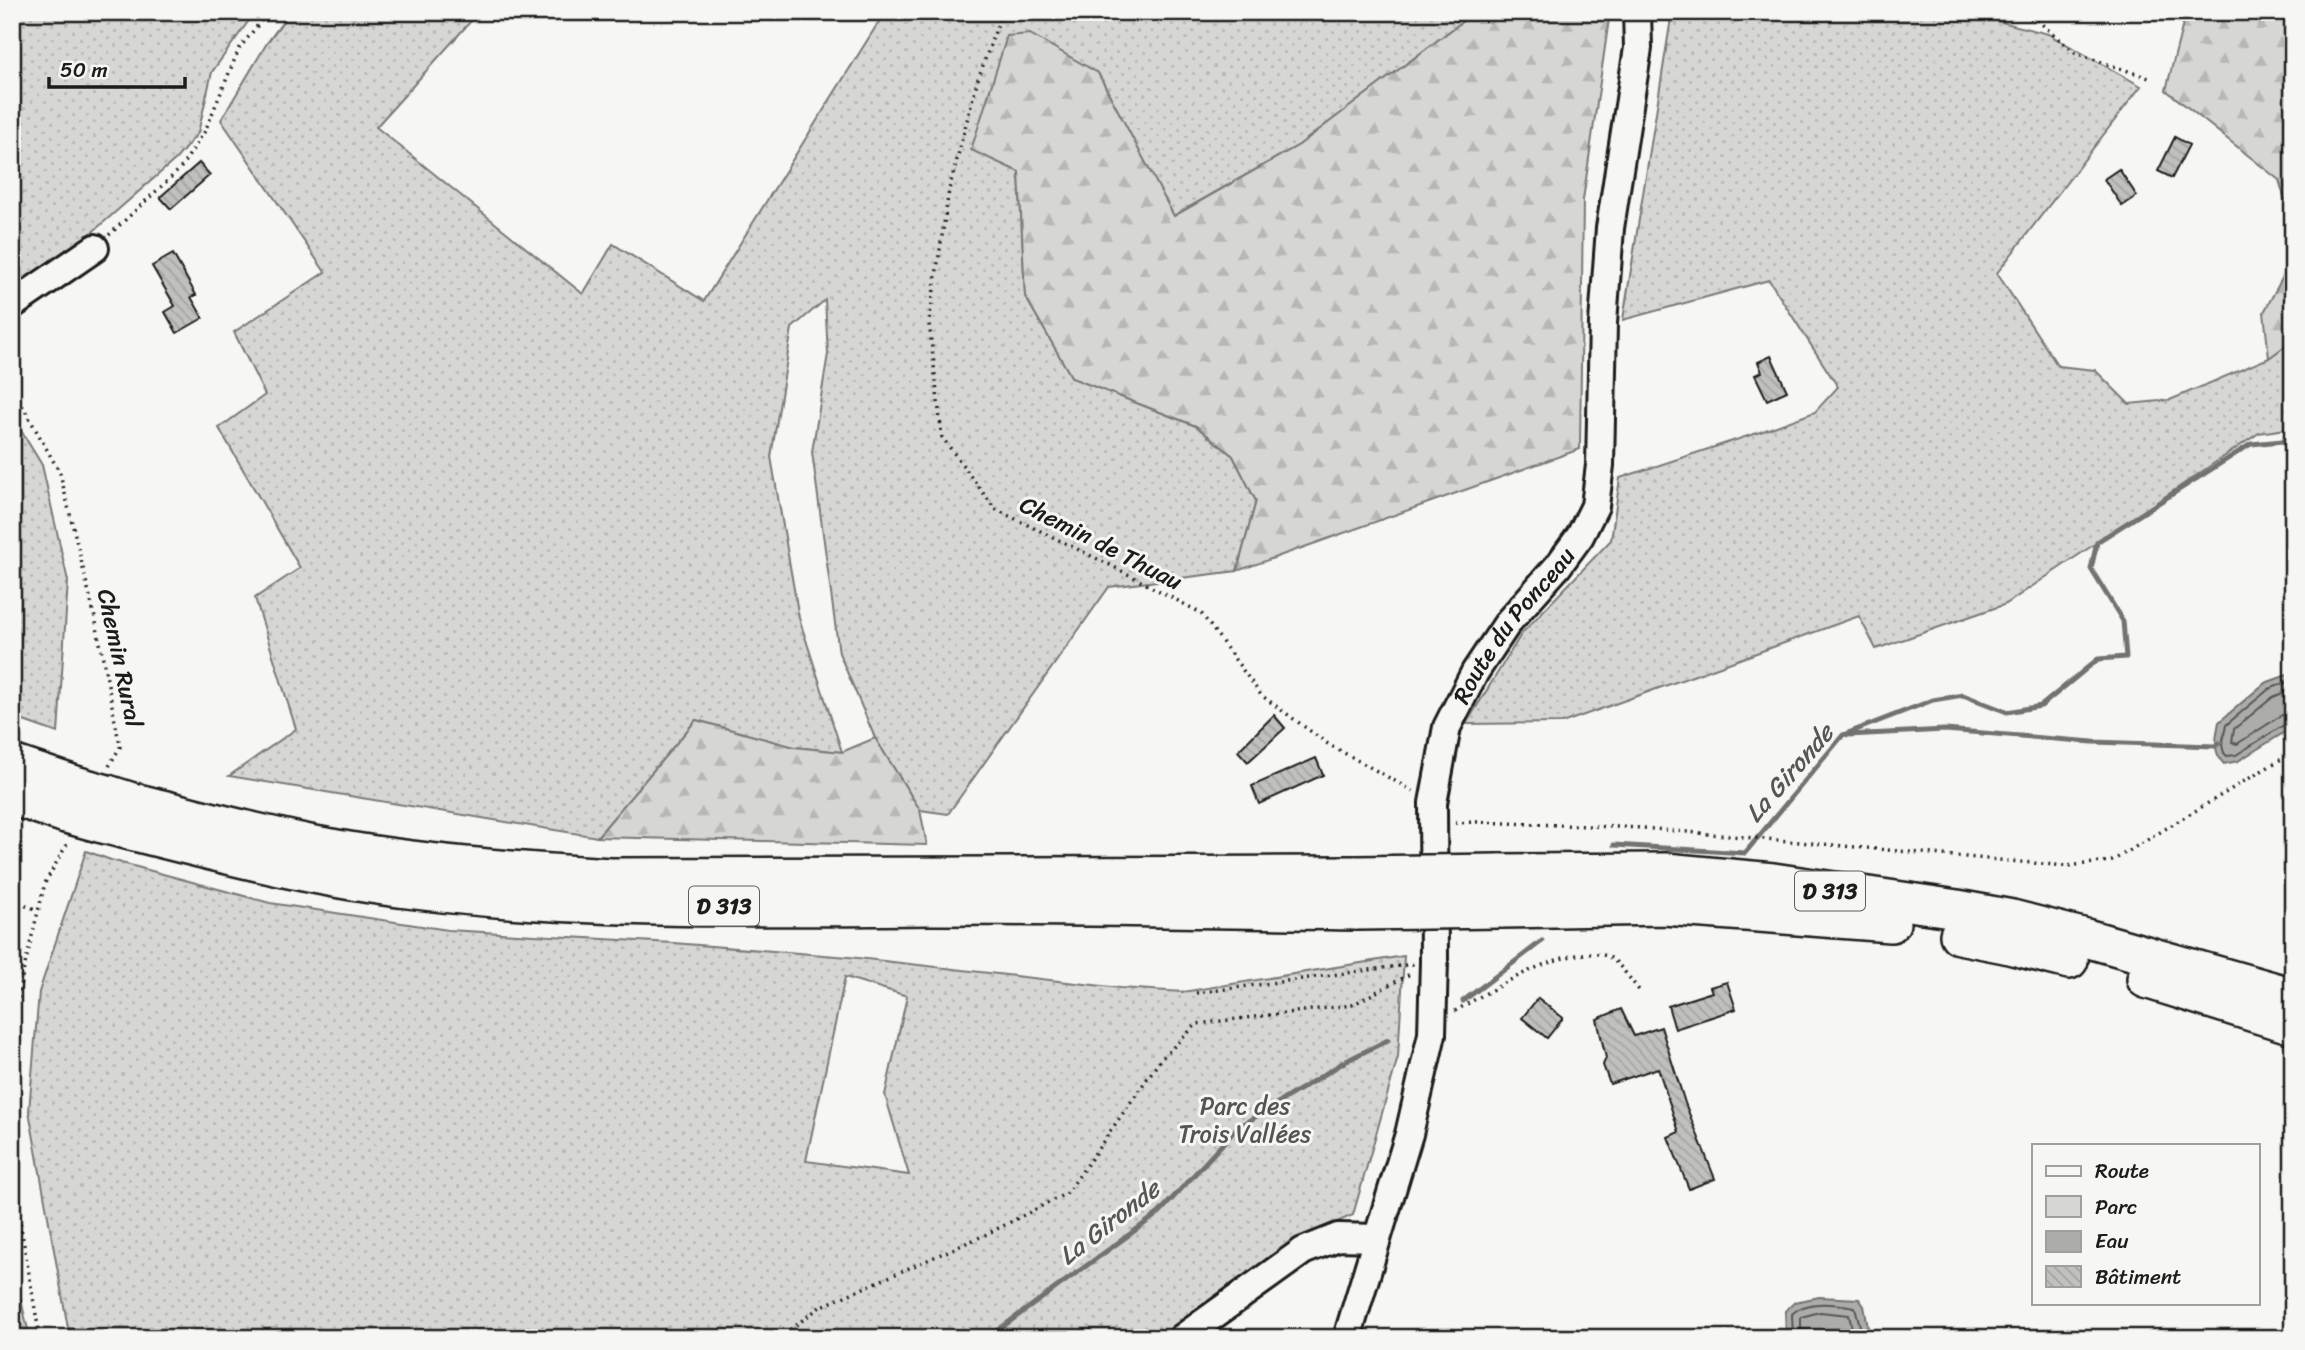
<svg xmlns="http://www.w3.org/2000/svg" width="2305" height="1350" font-family="Sriracha,sans-serif">
	<style>
		.green { fill: url(#green-dots); stroke: #797977; stroke-width: 2; fill-rule: evenodd }
		.forest { fill: url(#forest-firs); stroke: #797977; stroke-width: 2 }
		.water { fill: #acaca9; stroke: #727271; stroke-width: 2 }
		.lines { fill: none; stroke-linecap: round; stroke-linejoin: round }
		.shore { stroke: #565654; stroke-width: 2 }
		.stream { stroke: #727271; stroke-width: 5 }
		.building { fill: url(#building-back-hatch); stroke: #1c1c1c; stroke-width: 2 }
		.minor-casing { stroke: #1c1c1c; stroke-width: 32 }
		.highway-casing { stroke: #1c1c1c; stroke-width: 42 }
		.path { stroke: #1c1c1c; stroke-width: 3.5; stroke-dasharray: 2 5; stroke-linecap: butt }
		.minor { stroke: #f6f6f2; stroke-width: 26 }
		.highway { stroke: #f6f6f2; stroke-width: 37 }
		.highway-bridge-casing { stroke: #1c1c1c; stroke-width: 42; stroke-linecap: butt }
		.highway-bridge { stroke: #f6f6f2; stroke-width: 37 }
		.labels { text-anchor: middle; stroke-width: 6; stroke-linejoin: round; paint-order: stroke }
		.shield { fill: #f6f6f2; stroke: #5d5d5c; stroke-width: 2 }
		.shield-label { font-size: 23px; font-weight: bold; fill: #1c1c1c }
		.street-label { font-size: 24px; fill: #1c1c1c; stroke: #f6f6f2 }
		.park-label { font-size: 24px; fill: #545453; stroke: #f6f6f2 }
		.water-label { font-size: 26px; font-style: italic; fill: #565654; stroke: #f6f6f2 }
	</style>
	<defs>
		<pattern id="green-dots" width="8" height="8" patternUnits="userSpaceOnUse" patternTransform="scale(1.75)"><rect width="8" height="8" fill="#d6d6d2"/><path d="M2 2h.1M6 6h.1" fill="none" stroke="#b7b7b4" stroke-width="1.8" stroke-linecap="round"/></pattern>
		<pattern id="forest-firs" width="22" height="20" patternUnits="userSpaceOnUse" patternTransform="scale(1.75)"><rect width="22" height="20" fill="#d6d6d2"/><path d="M5 1l3.5 6h-7zM16 11l3.5 6h-7z" fill="#b7b7b4"/></pattern>
		<pattern id="building-back-hatch" width="6" height="6" patternUnits="userSpaceOnUse" patternTransform="scale(1.75)"><rect width="6" height="6" fill="#c0c0bd"/><path d="M-1 5l2 2M0 0l6 6M5-1l2 2" fill="none" stroke="#a4a4a2"/></pattern>
	</defs>
	<rect width="100%" height="100%" fill="#f6f6f2"/>
	<filter id="ink" filterUnits="userSpaceOnUse"><feTurbulence type="fractalNoise" baseFrequency=".0143" numOctaves="2"/><feDisplacementMap in="SourceGraphic" scale="14" xChannelSelector="R" yChannelSelector="G"/><feConvolveMatrix kernelMatrix="1 2 1 2 8 2 1 2 1" color-interpolation-filters="sRGB"/></filter>
	<g filter="url(#ink)">
		<path class="green" d="M12,12H255L212,72L198,133L176,159L88,236L12,289Z
			M290,12H479L376,127L583,294L613,244L704,301L885,12H1475L1299,145L1173,216L1098,73L1019,171L1025,296L1072,378L1196,426L1233,456L1256,501L1237,571L1109,587L948,814L920,810L875,738L839,653L812,452L828,354L825,300L792,328L771,457L799,618L842,752L794,747L696,720L597,837L229,776L296,729L255,598L300,568L219,428L265,395L234,332L325,272L221,120L267,43Z
			M1672,12H1963L2048,34L2141,86L1997,273L2058,366L2095,370L2129,404L2170,400L2269,358L2293,340V428L2259,433L2006,604L1876,649L1859,616L1562,723L1466,724L1522,633L1611,540L1620,478L1760,432L1815,412L1838,387L1769,280L1623,320Z
			M12,416L42,465L68,581L58,733L12,717Z
			M86,851L111,860L270,903L448,930L673,943L849,957L1120,988L1183,992L1404,956L1398,1057L1353,1215L1295,1240L1161,1338H119V1335L68,1328L29,1111L39,992ZM845,977L907,996L885,1095L909,1175L806,1161Z
			M12,1262L30,1338H12Z"/>
		<path class="forest" d="M1475,12H1610L1583,200L1580,449L1237,571L1256,501L1233,456L1196,426L1072,378L1025,296L1019,172L971,150L1007,36L1030,34L1098,73L1174,216L1299,145Z
			M2186,12H2293V226L2279,180L2166,90Z
			M2293,258V340L2269,358L2264,312Z
			M696,720L794,747L842,752L875,738L920,810L927,845L597,837Z"/>
		<path class="water" d="M2293,673V727L2238,761L2224,764C2212,752 2216,738 2219,722L2265,683Z
			M1819,1297L1859,1299L1864,1306L1870,1338H1786L1785,1311L1795,1302Z"/>
		<g class="lines">
			<path class="shore" d="M2293,680L2269,689L2226,725L2222,745L2224,753L2227,756L2236,755L2287,723L2293,722
				M2293,689L2273,697L2234,729L2232,742L2237,744L2282,715L2293,713
				M1793,1338L1792,1314C1807,1299 1837,1304 1855,1307L1863,1338
				M1801,1338V1317L1820,1312L1849,1315L1854,1338"/>
			<path class="stream" d="M1848,735L1945,730L2093,742L2215,746L2219,743
				M1614,845L1745,853L1843,735L1933,700L1963,695L2007,712L2041,706L2098,659L2126,657L2123,621L2091,569L2097,542L2251,444L2293,440
				M1463,1001L1542,941
				M987,1338L1159,1213L1237,1128L1346,1061L1388,1040"/>
		</g>
		<path class="building" d="M2175,137L2189,145L2172,178L2158,171Z
			M199,163L210,175L171,209L160,197Z
			M2119,169L2137,196L2122,206L2104,179Z
			M173,254L196,295L191,297L203,318L177,333L165,312L175,306L152,266Z
			M1771,356L1787,391L1767,400L1755,375L1762,372L1758,362Z
			M1274,715L1285,728L1248,762L1238,751Z
			M1316,758L1323,775L1259,804L1252,786Z
			M1727,982L1736,1009L1675,1029L1668,1006L1712,992L1710,987Z
			M1538,998L1563,1018L1547,1038L1522,1018Z
			M1621,1009L1634,1036L1661,1027L1685,1103L1715,1179L1689,1189L1668,1137L1679,1132L1658,1068L1610,1084L1603,1065L1606,1058L1597,1019Z"/>
		<g class="lines">
			<g class="minor-casing">
				<g id="minor">
					<path d="M12,305L95,248"/>
					<path d="M1182,1338L1303,1251L1338,1237L1377,1238"/>
					<path id="s1" d="M1347,1338L1409,1134L1432,1034L1434,961L1433,803L1447,727L1475,672L1509,621L1558,566L1580,536L1595,506L1600,465L1603,323L1610,228L1638,48L1637,12"/>
				</g>
			</g>
			<g class="highway-casing">
				<path id="highway" d="M12,764L75,785
					M107,794L129,801C193,816 256,834 320,846C416,864 514,871 611,877L1357,875
					M12,796L66,814
					M99,823C204,849 308,878 416,890C587,911 759,907 931,906C1073,906 1215,909 1357,911
					M1498,873L1665,872L1773,882L1957,909L2012,919L2086,938L2293,997
					M1501,909L1664,906L1891,923
					M1959,935L2005,944L2069,960
					M2146,979L2293,1025"/>
			</g>
			<path class="path" d="M1002,12L977,82L949,190L929,322L942,437L995,509L1114,567L1201,613L1261,695L1328,744L1413,791
				M2010,12L2037,20L2075,53L2149,78
				M109,235L180,169L205,131L239,49L268,12
				M12,387L60,473L96,622L120,747L108,768
				M1455,823L1477,822L1643,828L2066,866L2112,861L2293,752
				M12,901L38,910
				M1196,993L1414,964
				M1455,1011C1489,992 1570,940 1609,957C1618,961 1634,984 1641,993
				M12,1054L19,989L45,883L68,842
				M12,1175L40,1338
				M779,1338L820,1307L987,1234L1067,1193L1161,1059L1197,1024L1352,1005L1412,973"/>
			<use href="#minor" class="minor"/>
			<use href="#highway" class="highway"/>
			<g class="highway-bridge-casing">
				<path id="highway-bridge" d="M75,785L107,794
					M66,814L99,823
					M1357,875L1498,873
					M1357,911L1501,909"/>
			</g>
			<use href="#highway-bridge" class="highway-bridge"/>
		</g>
	</g>
	<g class="labels">
		<g class="shield">
			<rect x="1795" y="871.5" width="70" height="39" rx="5"/>
			<rect x="689" y="886.5" width="70" height="39" rx="5"/>
		</g>
		<g class="shield-label">
			<text x="1830" y="899">D 313</text>
			<text x="724" y="914">D 313</text>
		</g>
		<g class="street-label">
			<text transform="translate(1101 543) rotate(27)" y="8">Chemin de Thuau</text>
			<text dy="8" stroke="none"><textPath href="#s1" startOffset="746">Route du Ponceau</textPath></text>
			<text transform="translate(120 658) rotate(78)" y="8">Chemin Rural</text>
		</g>
		<g class="park-label">
			<text x="1245" y="1114">Parc des<tspan x="1245" dy="28">Trois Vallées</tspan></text>
		</g>
		<g class="water-label">
			<text transform="translate(1789 773) rotate(-49)" y="9">La Gironde</text>
			<text transform="translate(1109 1222) rotate(-38)" y="9">La Gironde</text>
		</g>
	</g>
	<rect width="2305" height="1350" fill="none" stroke="#f6f6f2" stroke-width="42"/>
	<rect x="21" y="21" width="2263" height="1308" fill="none" stroke="#1c1c1c" stroke-width="2.5" filter="url(#ink)"/>
	<rect x="2032" y="1144" width="228" height="161" fill="#f6f6f2" stroke="#9f9f9c" stroke-width="2"/>
	<rect x="2046" y="1166" width="35" height="10" fill="#f6f6f2" stroke="#9f9f9c" stroke-width="2"/>
	<text x="2095" y="1178" font-size="21" fill="#1c1c1c">Route</text>
	<rect x="2046" y="1196" width="35" height="21" fill="#d6d6d2" stroke="#9f9f9c" stroke-width="2"/>
	<text x="2095" y="1214" font-size="21" fill="#1c1c1c">Parc</text>
	<rect x="2046" y="1231" width="35" height="21" fill="#acaca9" stroke="#9f9f9c" stroke-width="2"/>
	<text x="2095" y="1248" font-size="21" fill="#1c1c1c">Eau</text>
	<rect x="2046" y="1266" width="35" height="21" fill="url(#building-back-hatch)" stroke="#9f9f9c" stroke-width="2"/>
	<text x="2095" y="1284" font-size="21" fill="#1c1c1c">Bâtiment</text>
	<path d="M49 77v10h136v-10" fill="none" stroke="#1c1c1c" stroke-width="3.5"/>
	<text x="60" y="77" font-size="21" fill="#1c1c1c" stroke="#f6f6f2" stroke-width="5" paint-order="stroke">50 m</text>
</svg>
